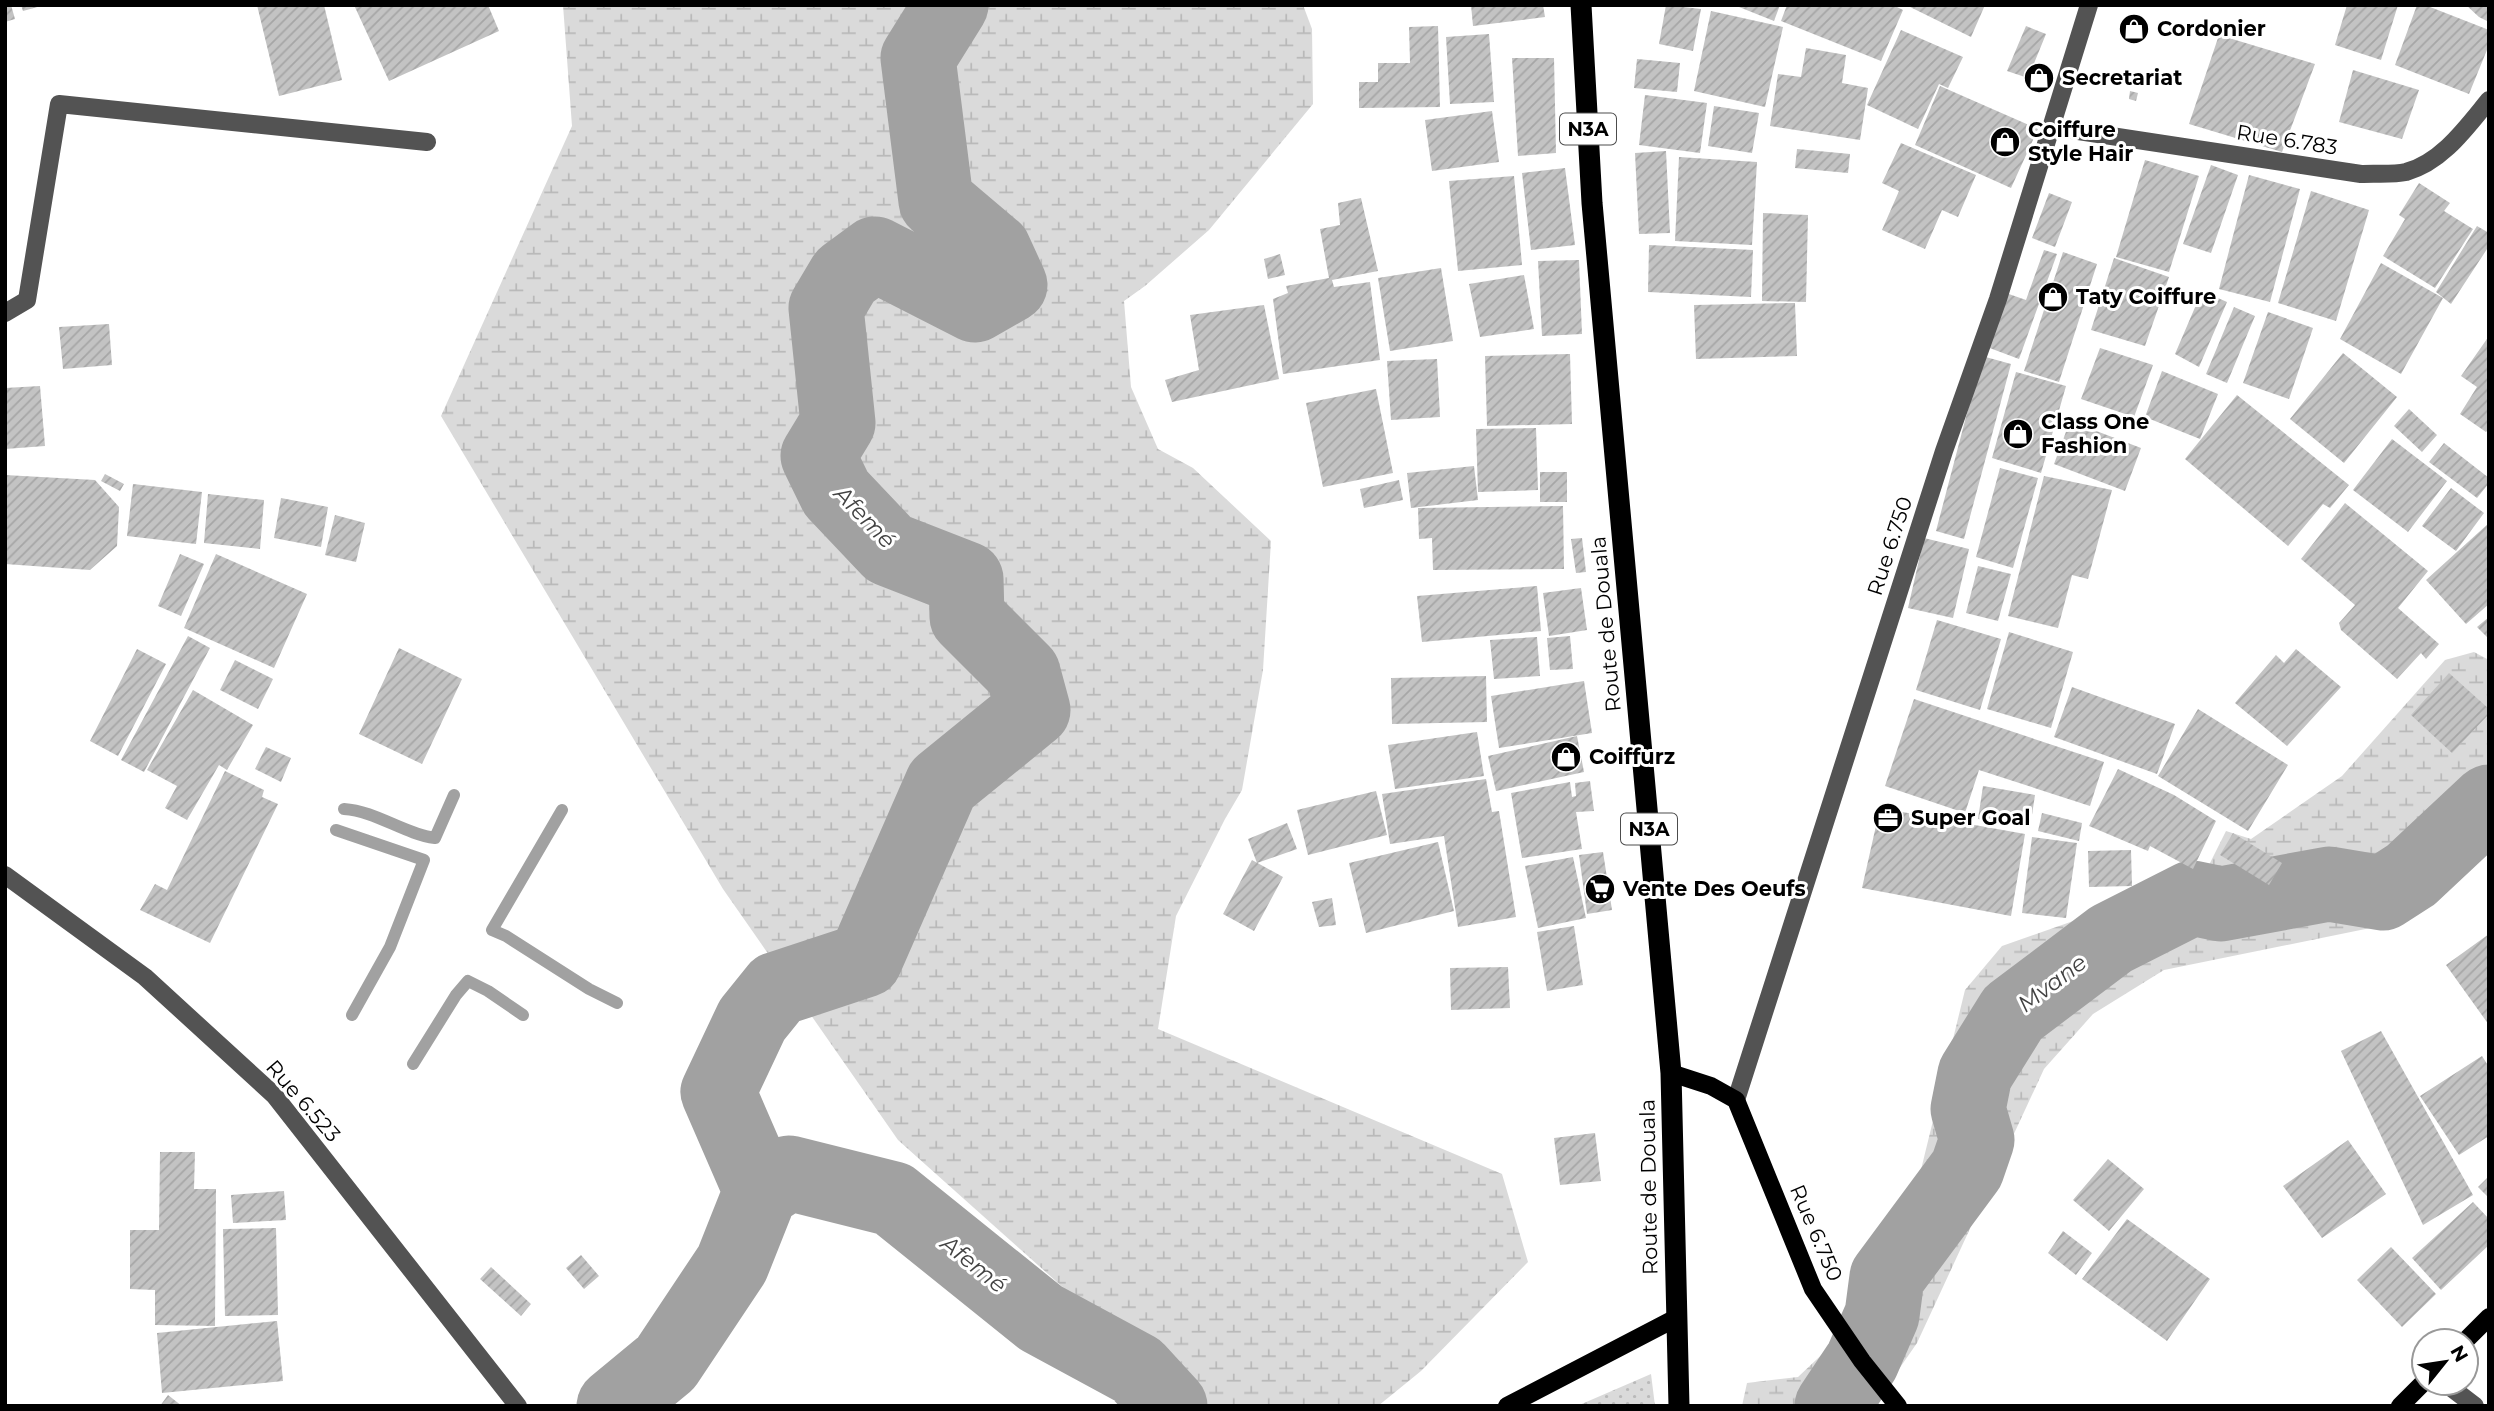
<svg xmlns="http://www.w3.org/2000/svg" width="2494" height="1411" font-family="Montserrat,sans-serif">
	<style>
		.grass { fill: url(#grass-dots) }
		.wetland { fill: url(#wetland-marsh) }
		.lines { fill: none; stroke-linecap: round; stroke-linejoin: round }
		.stream { stroke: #a1a1a1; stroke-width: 12 }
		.river { stroke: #a1a1a1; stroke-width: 75 }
		.building { fill: url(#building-hatch) }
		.minor { stroke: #535353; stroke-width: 18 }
		.major { stroke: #000; stroke-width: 18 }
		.highway { stroke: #000; stroke-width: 21 }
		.labels { text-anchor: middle; stroke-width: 6; stroke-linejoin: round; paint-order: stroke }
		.shield { fill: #fff; stroke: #4c4c4c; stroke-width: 2 }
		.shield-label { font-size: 19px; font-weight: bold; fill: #000 }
		.poi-label { font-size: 21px; font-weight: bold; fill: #000; stroke: #fff; text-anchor: start }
		.street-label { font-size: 21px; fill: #000; stroke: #fff }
		.water-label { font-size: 23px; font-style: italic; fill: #424242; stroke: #fff }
	</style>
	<defs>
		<pattern id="grass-dots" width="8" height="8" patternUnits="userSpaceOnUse" patternTransform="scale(1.75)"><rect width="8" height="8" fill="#dadada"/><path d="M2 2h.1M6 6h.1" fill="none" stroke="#b9b9b9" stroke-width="1.8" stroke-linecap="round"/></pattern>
		<pattern id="wetland-marsh" width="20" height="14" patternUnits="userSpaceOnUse" patternTransform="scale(1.75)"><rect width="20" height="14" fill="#dadada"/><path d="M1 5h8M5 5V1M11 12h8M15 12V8" fill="none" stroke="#b9b9b9"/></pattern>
		<pattern id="building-hatch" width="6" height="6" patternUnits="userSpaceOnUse" patternTransform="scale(1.75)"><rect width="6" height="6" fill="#c3c3c3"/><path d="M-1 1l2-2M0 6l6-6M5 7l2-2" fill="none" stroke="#a6a6a6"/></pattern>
	</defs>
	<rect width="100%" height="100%" fill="#fff"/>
	<path class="grass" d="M1651,1374L1655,1406H1577Z"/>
	<path class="wetland" d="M563,5H1303L1312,29L1313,104L1209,230L1145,286L1124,301L1131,387L1158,449L1193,468L1271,541L1263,670L1242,790L1225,819L1176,916L1158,1029L1502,1174L1528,1262L1421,1371L1378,1406H1203L1123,1341L898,1140L723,889L441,416L572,126Z
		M2474,652L2489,660V840L2385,925L2164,970L2093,1014L2044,1069L1917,1343L1890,1382L1864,1406H1742L1747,1383L1798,1377L1851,1327L1870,1253L1917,1186L1965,990L2002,946L2204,875L2226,831L2251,839L2342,776L2445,660Z"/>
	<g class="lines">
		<path class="stream" d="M344,809C376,811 404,834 435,838L454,795
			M562,810L492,930L506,936L589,989L617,1003
			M336,830L424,860L390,947L352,1015
			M413,1064L456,995L468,981L488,991L523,1015"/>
		<path class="river" d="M761,1191L789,1173L893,1199L1041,1318L1137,1370L1170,1406
			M614,1406L666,1363L732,1264L761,1191L718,1092L752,1020L777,989L865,960L942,784L1033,710L1023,673L967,617L966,579L889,549L836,493L818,456L838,423L826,308L845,276L875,254L975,305L1010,285L994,250L936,201L918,58L951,5
			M1832,1406L1862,1361L1882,1315L1887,1277L1967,1169L1977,1140L1968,1109L1975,1074L2013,1013L2111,939L2192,898L2221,904L2329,884L2383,893L2411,875L2489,802"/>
	</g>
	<path class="building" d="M5,5H11L15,19L5,22Z
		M21,5H41V6L23,11Z
		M257,5H324L342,80L279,96Z
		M354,5H488L499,31L389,81Z
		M1471,5H1543L1545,17L1473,26Z
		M1666,5L1701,9L1693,51L1659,44Z
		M1734,5H1780L1774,21Z
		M1787,5H1893L1903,10L1881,61L1781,21Z
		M1906,5H1985L1971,37Z
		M2347,5H2398L2381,60L2335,45Z
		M2417,5H2425L2489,30V45L2469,94L2395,65Z
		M2466,5H2489V22L2479,17Z
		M1711,11L1783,27L1765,107L1694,91Z
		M1438,26L1440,107L1359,108V82H1378V63H1410L1409,27Z
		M2026,26L2046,34L2028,78L2007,71Z
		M1901,30L1963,57L1948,88L1939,84L1918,129L1867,105Z
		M1489,34L1494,102L1450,104L1446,37Z
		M2219,35L2315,64L2282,152L2189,124Z
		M1806,48L1846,55L1842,83L1868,88L1860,140L1770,126L1778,74L1801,77Z
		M1512,58H1554L1556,153L1518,156Z
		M1637,59L1680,63L1677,92L1634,88Z
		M2353,70L2419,90L2402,139L2339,122Z
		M1940,86L2038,129L2011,188L1915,145Z
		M2130,91L2138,93L2136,101L2129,99Z
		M1645,95L1707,103L1700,153L1639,145Z
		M1714,106L1759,113L1752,153L1708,146Z
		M1492,111L1499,162L1432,171L1425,120Z
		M1901,143L1976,175L1958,217L1942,210L1925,249L1882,230L1899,191L1882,183Z
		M1797,149L1850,154L1848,173L1795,168Z
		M1666,151L1670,233L1639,234L1635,153Z
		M1679,157L1757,162L1752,245L1675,241Z
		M2145,160L2199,176L2169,272L2116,257Z
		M2211,165L2238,175L2211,253L2183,244Z
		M1565,168L1575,245L1531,250L1522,173Z
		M2249,175L2300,189L2270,302L2219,289Z
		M1514,176L1522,265L1458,271L1449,181Z
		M2419,183L2450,203L2444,211L2473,229L2435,288L2383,256L2405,219L2399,215Z
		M2311,191L2369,210L2336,321L2278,303Z
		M2049,193L2072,202L2055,247L2032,238Z
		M1361,198L1378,271L1332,280L1334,287L1370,282L1380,360L1283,374L1273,299L1288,293L1286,286L1329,278L1320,229L1340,225L1338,203Z
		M1763,213L1808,215L1806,302L1762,301Z
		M2477,226L2489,233V246L2451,304L2436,292Z
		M1649,245L1753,250L1751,297L1648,292Z
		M2044,250L2057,254L2019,359L1987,347L2006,293L2026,300Z
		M2063,252L2097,264L2059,382L2024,371Z
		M1280,254L1285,275L1268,279L1264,259Z
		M2114,258L2169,277L2145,346L2091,330Z
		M1579,260L1582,334L1542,336L1538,261Z
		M2381,263L2443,298L2401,374L2340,339Z
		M1441,268L1453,341L1390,351L1378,278Z
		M1524,275L1534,329L1480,337L1469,284Z
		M2202,291L2227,302L2199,367L2175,354Z
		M1795,303L1797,356L1696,359L1694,305Z
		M1264,305L1279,379L1172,402L1165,380L1199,370L1190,315Z
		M2234,307L2255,316L2227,383L2206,374Z
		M2268,312L2313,328L2289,399L2243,383Z
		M109,324L112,365L63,369L59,327Z
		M2489,336V428L2486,432L2460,414L2477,387L2461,376Z
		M2100,348L2153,365L2134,417L2081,399Z
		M2343,353L2397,397L2344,463L2290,419Z
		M1570,354L1572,424L1487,426L1485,356Z
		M1982,356L2011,364L1964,539L1936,531Z
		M1437,359L1440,417L1391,420L1387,361Z
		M2162,371L2218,394L2200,439L2145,417Z
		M2016,372L2066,386L2041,473L1992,458Z
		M40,386L45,446L5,449V388Z
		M1376,389L1393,473L1323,487L1306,403Z
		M2237,395L2349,485L2330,508L2323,504L2288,546L2185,459Z
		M2409,409L2437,435L2422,452L2394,426Z
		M2070,421L2141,448L2125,491L2054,464Z
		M1536,428L1538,490L1478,492L1476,429Z
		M2392,439L2447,481L2408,532L2353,490Z
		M2444,443L2489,478V483L2477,498L2429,462Z
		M1474,466L1478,500L1411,508L1407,473Z
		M2000,468L2038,478L2013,568L1976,557Z
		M1540,472H1567V502H1540Z
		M105,474L124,484L120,491L101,481Z
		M5,475L95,480L119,507L117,546L90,570L5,564Z
		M2044,476L2112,490L2088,579L2072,575L2058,628L2008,616Z
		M1399,480L1403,500L1364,508L1360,489Z
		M133,484L202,492L196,544L127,536Z
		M2451,488L2484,513L2456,551L2422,526Z
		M208,494L264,500L260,549L204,543Z
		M281,498L328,507L321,547L274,538Z
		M2345,503L2428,571L2398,608L2439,644L2426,659L2421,653L2397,679L2341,630L2339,623L2355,605L2301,559Z
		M1563,506L1564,569L1433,570L1432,538L1419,539L1418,508Z
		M335,515L365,523L356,562L325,555Z
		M2489,523V604L2466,624L2426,580Z
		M1582,538L1586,572L1576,573L1571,539Z
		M1924,538L1969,549L1953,618L1908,608Z
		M180,554L204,564L181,616L158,606Z
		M216,554L307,594L274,668L184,628Z
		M1978,566L2011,574L1998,621L1966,613Z
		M1537,586L1541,631L1422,642L1417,596Z
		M1581,588L1587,630L1549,636L1543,593Z
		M2489,617V639L2477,627Z
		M1937,620L2001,639L1980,710L1916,690Z
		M2009,632L2073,652L2051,728L1987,709Z
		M188,636L210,648L144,772L121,760Z
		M1570,636L1573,669L1550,670L1547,638Z
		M1537,637L1540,676L1494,679L1490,640Z
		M399,648L462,679L422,764L359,734Z
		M137,649L166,664L118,756L90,741Z
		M2296,649L2341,687L2287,746L2235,703L2276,655L2284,663Z
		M235,660L273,679L258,709L220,690Z
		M2449,673L2489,709V714L2452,753L2411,715Z
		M1486,676L1487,722L1392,724L1391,678Z
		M1584,681L1592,733L1499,748L1491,696Z
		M2072,687L2175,724L2157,774L2054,737Z
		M193,690L253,725L227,770L219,765L187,820L165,808L177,786L147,770Z
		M1914,699L2104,762L2090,806L1979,770L1965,813L1885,786Z
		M2198,709L2288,765L2248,831L2158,776Z
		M1477,732L1484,776L1395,789L1388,745Z
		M1577,736L1584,772L1496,791L1488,756Z
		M266,747L291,758L281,782L255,769Z
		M2118,769L2174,795L2216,821L2193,869L2150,846L2148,851L2089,826Z
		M225,771L264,790L262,797L278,804L210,943L140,910L155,884L167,890Z
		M1486,779L1492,812L1499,811L1516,917L1458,927L1444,836L1390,844L1382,794Z
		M1590,781L1594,811L1576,812L1582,849L1522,858L1511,793L1570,782L1572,797L1576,796L1575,783Z
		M1983,786L2035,795L2030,828L1978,819Z
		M1376,791L1387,835L1308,855L1297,810Z
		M1880,808L2025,834L2011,916L1862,888Z
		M2042,813L2082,823L2079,841L2038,831Z
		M1287,823L1297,849L1257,863L1248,839Z
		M2233,833L2282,863L2269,885L2220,855Z
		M2032,837L2077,843L2066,918L2022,913Z
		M1438,842L1454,911L1366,933L1349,863Z
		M2131,850L2132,886L2089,887L2088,851Z
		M1603,852L1612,910L1587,914L1579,855Z
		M1573,857L1586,918L1538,928L1525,866Z
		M1252,860L1283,877L1254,931L1223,914Z
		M1332,898L1336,925L1319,927L1312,902Z
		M1574,926L1583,985L1547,991L1537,932Z
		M2489,934V1025L2446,965Z
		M1508,967L1510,1008L1451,1010L1450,968Z
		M2381,1031L2473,1195L2423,1225L2341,1051Z
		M2482,1056L2489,1067V1136L2459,1155L2420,1096Z
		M1595,1133L1601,1181L1560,1185L1554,1138Z
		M2348,1140L2386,1194L2322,1238L2283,1186Z
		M160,1152H195L194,1189H216L215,1326L155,1325V1290L130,1289V1230H159Z
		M2108,1159L2144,1189L2109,1231L2073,1200Z
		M2489,1176V1198L2478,1187Z
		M284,1191L286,1220L233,1223L231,1195Z
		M2473,1202L2489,1219V1245L2441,1290L2412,1258Z
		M2127,1219L2210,1279L2167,1341L2082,1279Z
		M276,1228L278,1315L225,1316L223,1229Z
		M2063,1231L2092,1253L2076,1275L2048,1253Z
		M2391,1247L2436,1294L2402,1327L2357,1280Z
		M581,1255L599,1276L584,1289L566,1268Z
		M491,1267L531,1304L521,1316L480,1279Z
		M277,1321L283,1381L162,1393L157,1333Z
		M168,1395L182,1406H160Z"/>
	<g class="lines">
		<path class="minor" d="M2052,127L2361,174C2375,173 2392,175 2406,172C2442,162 2466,128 2489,100
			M5,313L27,300L59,104L427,142
			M5,875L145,977L274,1095L518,1406
			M1736,1100L1944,451L1998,299L2089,5
			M2445,1383L2475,1406"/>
		<path class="major" d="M1671,1073L1711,1086L1736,1100L1813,1289L1862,1361L1898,1406
			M2465,1341L2489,1317
			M1507,1406L1676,1318
			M2400,1406L2424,1382"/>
		<path class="highway" d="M1581,5L1592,203L1671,1073L1679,1406"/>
	</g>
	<defs>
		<g id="shop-disc" transform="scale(1.575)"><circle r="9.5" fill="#000" stroke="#fff"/><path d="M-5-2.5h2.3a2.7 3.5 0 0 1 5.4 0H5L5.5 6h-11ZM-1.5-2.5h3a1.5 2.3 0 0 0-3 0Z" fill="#fff"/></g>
		<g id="office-disc" transform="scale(1.575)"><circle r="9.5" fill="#000" stroke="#fff"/><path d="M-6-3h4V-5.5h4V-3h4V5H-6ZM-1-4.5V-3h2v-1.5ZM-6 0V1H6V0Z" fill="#fff"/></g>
		<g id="supermarket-disc" transform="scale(1.575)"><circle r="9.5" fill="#000" stroke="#fff"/><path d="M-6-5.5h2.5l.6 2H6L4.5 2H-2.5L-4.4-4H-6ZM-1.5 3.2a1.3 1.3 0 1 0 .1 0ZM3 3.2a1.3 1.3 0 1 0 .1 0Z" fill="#fff"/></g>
	</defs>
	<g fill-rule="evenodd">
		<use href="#shop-disc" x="2134" y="29"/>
		<use href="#shop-disc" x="2039" y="78"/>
		<use href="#shop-disc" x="2005" y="142"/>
		<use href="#shop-disc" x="2053" y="297"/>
		<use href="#shop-disc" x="2018" y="434"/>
		<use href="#shop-disc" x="1566" y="757"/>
		<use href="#office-disc" x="1888" y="818"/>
		<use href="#supermarket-disc" x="1600" y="889"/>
	</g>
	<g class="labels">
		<g class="shield">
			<rect x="1560" y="113.5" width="56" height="31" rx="5"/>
			<rect x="1621" y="813.5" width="56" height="31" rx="5"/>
		</g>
		<g class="shield-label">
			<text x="1588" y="136">N3A</text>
			<text x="1649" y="836">N3A</text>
		</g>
		<g class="poi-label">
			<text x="2157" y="36">Cordonier</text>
			<text x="2062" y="85">Secretariat</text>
			<text x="2028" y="137">Coiffure<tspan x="2028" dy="24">Style Hair</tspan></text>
			<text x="2076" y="304">Taty Coiffure</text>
			<text x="2041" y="429">Class One<tspan x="2041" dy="24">Fashion</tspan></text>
			<text x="1589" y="764">Coiffurz</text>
			<text x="1911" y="825">Super Goal</text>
			<text x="1623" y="896">Vente Des Oeufs</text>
		</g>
		<g class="street-label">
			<text transform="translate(2287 140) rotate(9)" y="7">Rue 6.783</text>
			<text transform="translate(1890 546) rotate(-72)" y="7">Rue 6.750</text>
			<text transform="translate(1606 624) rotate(-95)" y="7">Route de Douala</text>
			<text transform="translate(303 1101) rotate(49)" y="7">Rue 6.523</text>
			<text transform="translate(1649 1187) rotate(-91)" y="7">Route de Douala</text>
			<text transform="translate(1816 1233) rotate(67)" y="7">Rue 6.750</text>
		</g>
		<g class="water-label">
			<text transform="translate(865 517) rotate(46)" y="8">Afemé</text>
			<text transform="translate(2052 983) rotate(-37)" y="8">Mvane</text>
			<text transform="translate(974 1264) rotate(39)" y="8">Afemé</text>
		</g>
	</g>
	<rect width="2494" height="1411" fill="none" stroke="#000000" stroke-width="14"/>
	<g transform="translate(2445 1362) rotate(60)"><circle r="33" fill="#ffffff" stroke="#999999" stroke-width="2"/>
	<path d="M0-5L12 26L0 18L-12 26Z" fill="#000000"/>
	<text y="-10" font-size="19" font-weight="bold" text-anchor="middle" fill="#000000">N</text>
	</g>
</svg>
